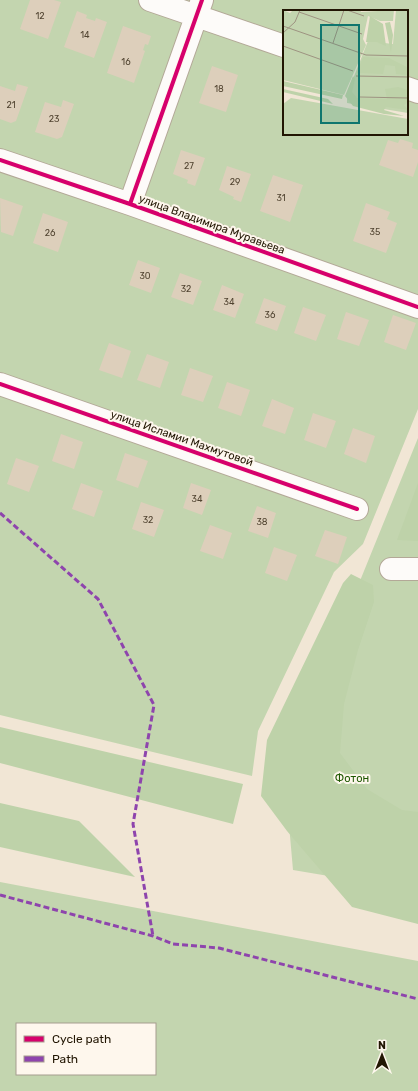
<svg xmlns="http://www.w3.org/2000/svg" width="418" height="1091" font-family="Rubik,sans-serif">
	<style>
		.green { fill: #c3d5af; fill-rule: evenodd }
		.forest { fill: #bed2a9 }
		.building { fill: #ddcfbb }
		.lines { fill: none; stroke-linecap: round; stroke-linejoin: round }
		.minor-casing { stroke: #b3a897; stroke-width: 24 }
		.minor { stroke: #fdfbf9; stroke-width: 22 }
		.quiet { stroke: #8e44ad; stroke-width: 3; stroke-dasharray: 6 3; stroke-linecap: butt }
		.cycleway-casing { stroke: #fef7ed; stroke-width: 6 }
		.cycleway { stroke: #d6006c; stroke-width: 4 }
		.labels { text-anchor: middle; stroke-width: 4; stroke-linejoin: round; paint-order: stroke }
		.number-label { font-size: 9px; fill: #514431 }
		.street-label { font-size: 11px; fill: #221603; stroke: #fef7ed }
		.park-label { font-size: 11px; fill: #1e5700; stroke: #fef7ed }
		.inset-road { fill: none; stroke: #9e9381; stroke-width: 1 }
		.view { fill: #0f766e; fill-opacity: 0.15; stroke: #0f766e; stroke-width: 2 }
		.inset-edge { fill: none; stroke: #221603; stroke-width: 2 }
	</style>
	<rect width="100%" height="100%" fill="#f1e6d5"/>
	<path class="green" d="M0,0H418V409L363,544L334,572L258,731L252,776L0,715ZM284,11H407V134H284Z
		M418,438V891L293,870L284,768Z
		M0,882L418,961V1091H0ZM17,1024H155V1074H17Z"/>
	<path class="forest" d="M418,483V541L397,540Z
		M351,574L373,585L374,602L358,650L344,704L340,753L367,789L402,810L418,812V924L352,907L287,831L261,796L267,740L343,583Z
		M0,727L243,784L233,824L0,763Z
		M0,803L79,821L135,877L0,847Z"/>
	<path class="building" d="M30,0H54L61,2L48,39L20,29Z
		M77,11L87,15L86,18L95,21L96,18L107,22L94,58L64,47Z
		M123,26L151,36L148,45L145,44L143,50L145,51L134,83L107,73Z
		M212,66L238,75L226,112L199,103Z
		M17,84L28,87L16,121L11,123L0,119V86L15,91Z
		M63,100L74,104L62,137L57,139L35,132L45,102L61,107Z
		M400,139L413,143L412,148L418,150V162L413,177L379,165L388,140L398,143Z
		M181,150L205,158L195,186L187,183L188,180L173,174Z
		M227,166L251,174L241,202L233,199L234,197L219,190Z
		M273,175L303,185L290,222L260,211Z
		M0,198L23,206L13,236L1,232Z
		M366,203L390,212L387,219L397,223L386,253L353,241Z
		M43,213L68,222L58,252L33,243Z
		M138,260L160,268L151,293L129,285Z
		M180,273L202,281L193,305L171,297Z
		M222,285L244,294L235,318L213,310Z
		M264,298L286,306L277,331L255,323Z
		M303,307L326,315L316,341L294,333Z
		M346,312L369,320L359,346L337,339Z
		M393,315L416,323L406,350L384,342Z
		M109,343L131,351L122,378L99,370Z
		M147,354L169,362L160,388L137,380Z
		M190,368L213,376L203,402L181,395Z
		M227,382L250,390L241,416L218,408Z
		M272,399L294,408L285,434L262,426Z
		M313,413L336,421L326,448L304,440Z
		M353,428L375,436L366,463L344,454Z
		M61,434L83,442L74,469L52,461Z
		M125,453L148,461L138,488L116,480Z
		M16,458L39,466L29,492L7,484Z
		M81,483L103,491L94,517L72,509Z
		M191,483L211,490L202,515L183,508Z
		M141,502L164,510L154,537L132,529Z
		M257,506L276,513L268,538L248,531Z
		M210,525L232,533L223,559L200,551Z
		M325,530L347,537L338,564L315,556Z
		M274,547L297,555L287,581L265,573Z"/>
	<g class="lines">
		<g class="minor-casing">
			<path id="minor" d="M150,0L284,46
				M407,88L418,92
				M0,160L130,204L418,307
				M130,204L202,0
				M0,384L357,509
				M391,569H418"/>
		</g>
		<use href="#minor" class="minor"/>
		<path class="quiet" d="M0,513L98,599L154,705L133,824L153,936
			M0,895L153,936L173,944L219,948L418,999"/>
		<g class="cycleway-casing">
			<path id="cycleway" d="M0,160L130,204L418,307
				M130,204L202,0
				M0,384L357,509"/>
		</g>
		<use href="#cycleway" class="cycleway"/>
	</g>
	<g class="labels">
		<g class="number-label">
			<text x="40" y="19">12</text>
			<text x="85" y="38">14</text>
			<text x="126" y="65">16</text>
			<text x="219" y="92">18</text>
			<text x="11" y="108">21</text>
			<text x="54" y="122">23</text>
			<text x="189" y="169">27</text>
			<text x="235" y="185">29</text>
			<text x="281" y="201">31</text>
			<text x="375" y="235">35</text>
			<text x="50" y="236">26</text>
			<text x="145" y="279">30</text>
			<text x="186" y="292">32</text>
			<text x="229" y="305">34</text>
			<text x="270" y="318">36</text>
			<text x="197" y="502">34</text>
			<text x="148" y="523">32</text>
			<text x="262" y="525">38</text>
		</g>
		<g class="street-label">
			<text transform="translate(212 224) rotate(20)" y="4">улица Владимира Муравьева</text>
			<text transform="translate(182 438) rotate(19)" y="4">улица Исламии Махмутовой</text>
		</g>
		<g class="park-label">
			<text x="352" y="782">Фотон</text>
		</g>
	</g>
	<g transform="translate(283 10)">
		<rect width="125" height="125" fill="#f1e6d5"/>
		<path d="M0,0L7,3L10,0H77L78,2L111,0L110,11H97L85,6L80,29L83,35L61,85L0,70ZM113,0H125V103L64,93V84L85,31L110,34ZM8,88L125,109V125H0V94Z" fill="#c3d5af"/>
		<path d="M87,6L100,14L103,36L93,32H83ZM107,12L110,25L108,43L102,13ZM80,47L106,48L124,57V65L113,64L112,56L102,55L100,64L74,63ZM70,66L72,69L69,82L74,88L104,89L102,79L115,77L125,80V92L121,95L125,100L103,97L101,100L121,106L101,104L70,96L62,86ZM0,71L60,85L59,89L0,76ZM0,79L45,89L50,94L0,82Z" fill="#bed2a9"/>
		<path class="inset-road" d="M64,0L81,6M16,2L79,24M0,16L83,45L125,46M0,23L12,12L17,0M50,33L61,0M0,36L70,61M73,66L125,67M77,87L125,88"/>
		<path class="view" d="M38,15H76V113H38Z"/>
		<rect width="125" height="125" class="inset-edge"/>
	</g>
	<rect x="16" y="1023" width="140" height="52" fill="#fef7ed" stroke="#a69d8f"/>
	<rect x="24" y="1036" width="20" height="6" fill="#d6006c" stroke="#a69d8f"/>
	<text x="52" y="1043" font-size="12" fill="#221603">Cycle path</text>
	<rect x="24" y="1056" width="20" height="6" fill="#8e44ad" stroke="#a69d8f"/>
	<text x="52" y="1063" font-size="12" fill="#221603">Path</text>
	<g transform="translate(382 1055)" stroke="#fef7ed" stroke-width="3" paint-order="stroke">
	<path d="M0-3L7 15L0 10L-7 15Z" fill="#221603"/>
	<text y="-6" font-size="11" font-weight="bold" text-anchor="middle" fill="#221603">N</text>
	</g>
</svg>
